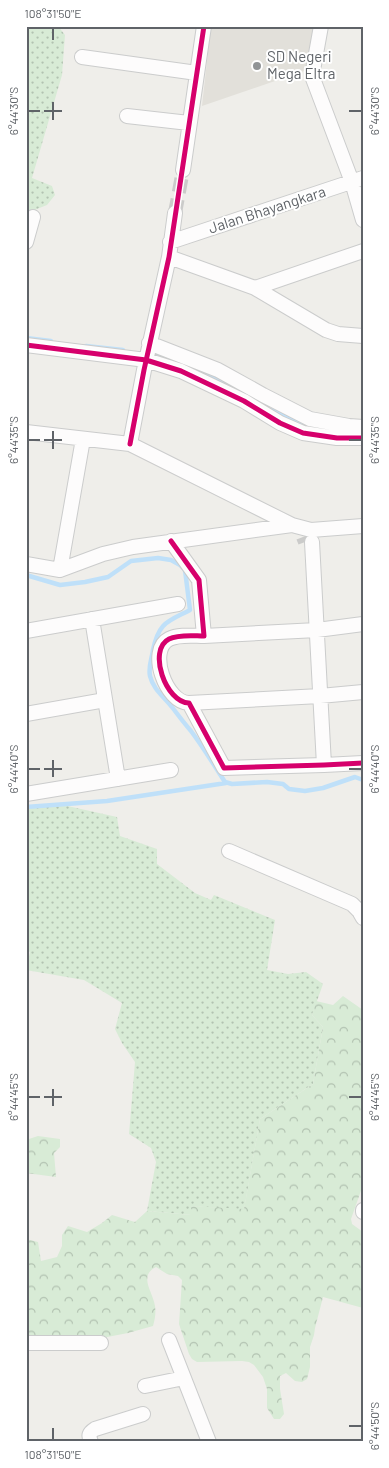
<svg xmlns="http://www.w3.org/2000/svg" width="389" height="1468" font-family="Barlow,sans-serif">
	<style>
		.education { fill: #e2e0da }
		.grass { fill: url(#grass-dots) }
		.forest { fill: url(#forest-crowns) }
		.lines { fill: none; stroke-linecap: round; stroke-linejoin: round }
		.stream { stroke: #bfe0f9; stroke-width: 4.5 }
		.street-tunnel { stroke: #cbcbca; stroke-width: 14; stroke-dasharray: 14 7; stroke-linecap: butt }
		.street-casing { stroke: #cbcccc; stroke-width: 16 }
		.street { stroke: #fdfcfc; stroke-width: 14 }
		.cycleway-casing { stroke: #fff; stroke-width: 8 }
		.cycleway { stroke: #d6006c; stroke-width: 5 }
		.ticks { fill: none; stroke: #5f6368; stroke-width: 2 }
		.poi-dot { fill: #919496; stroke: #fff; stroke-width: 2 }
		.labels { text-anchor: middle; stroke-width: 4; stroke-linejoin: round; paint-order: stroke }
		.poi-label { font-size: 15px; fill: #5f6368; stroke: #fff; text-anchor: start }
		.street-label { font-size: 15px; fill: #5f6368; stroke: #fff }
		.neatline { fill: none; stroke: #5f6368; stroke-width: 2 }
		.ticks-label { font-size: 12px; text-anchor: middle; fill: #5f6368 }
	</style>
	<defs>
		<pattern id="grass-dots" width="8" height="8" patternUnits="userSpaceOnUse" patternTransform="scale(1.25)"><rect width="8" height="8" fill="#d8ebd6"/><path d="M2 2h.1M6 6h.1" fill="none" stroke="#b2c2b1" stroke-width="1.8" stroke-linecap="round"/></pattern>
		<pattern id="forest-crowns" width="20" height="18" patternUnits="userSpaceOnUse" patternTransform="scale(1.25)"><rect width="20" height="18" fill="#d8ebd6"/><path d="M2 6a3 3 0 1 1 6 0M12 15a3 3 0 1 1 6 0" fill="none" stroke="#b2c2b1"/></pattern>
	</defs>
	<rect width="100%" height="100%" fill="#efeeea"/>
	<path class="education" d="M211,26H316L312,61L304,71L202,106Z"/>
	<path class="grass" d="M26,26H58L65,35L62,75L32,178L52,186L55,195L47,205L27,213L26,216Z
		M63,805L117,817L120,836L157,849V864L195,893L211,900L214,895L275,920L267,970L288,974L306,972L323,984L312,1015L323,1027L313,1084L260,1119L244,1210L191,1206V1215L147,1211L156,1162L151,1148L129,1134L135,1062L122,1043L115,1029L122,1003L84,980L26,970L30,952L26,950V810L28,807Z"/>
	<path class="forest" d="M343,996L363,1010V1185L351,1219L352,1224L363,1232V1308L323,1297L315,1328L314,1335L310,1347V1367L307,1379L302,1382L295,1381L286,1373L280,1376V1389L284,1414L280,1419H274L267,1408V1389L263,1377L254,1365L249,1362L242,1361L197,1362L192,1359L189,1354L179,1324L182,1280L178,1276L167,1274L156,1267C138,1276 153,1292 155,1306C156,1313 155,1319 153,1326L128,1333L97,1339H26V1239L38,1242L41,1261L57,1257L62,1246V1235L68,1226L87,1232L102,1223L112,1215L135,1222L147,1211L191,1215V1206L244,1209L260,1119L313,1084L323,1027L312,1015L316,1001L333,1005Z
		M38,1136L60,1139V1147L54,1153L56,1177L26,1173V1140Z"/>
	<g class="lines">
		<path class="stream" d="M26,338L51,341
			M86,346L123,350
			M154,355L177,363
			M187,366L212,377L245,394
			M271,410L303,425L322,429
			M26,575L60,585L85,582L108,577L131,561L158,558L171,560L180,565L185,570L190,610C167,622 159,622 153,650C152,658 148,667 150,676C153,689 164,697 172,707C178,715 184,723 191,731C203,747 214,765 225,782L232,784L267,782L283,784L289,789L305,791L323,788L355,777L363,780
			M26,807L107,801L226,783"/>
		<path class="street-tunnel" d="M175,213L183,170
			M303,537L305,542"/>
		<g class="street-casing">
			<path id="street" d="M321,26L312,76L352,182L363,220
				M82,57L197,73
				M127,116L189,123
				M183,170L204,26
				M26,242L33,217
				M170,242L363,178
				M169,257L255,288L326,330L338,334L363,336
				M255,288L363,251
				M149,343L218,370L263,395L310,419L349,426L363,427
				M26,345L146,360L181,371L244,401L280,423L303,433L337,438H363
				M26,432L130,444L292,525L311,530L363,526
				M130,444L144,370L169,257L175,213
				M171,541L199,580L204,636C194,636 179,634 169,639C147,650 166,703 189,703L224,768L324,765L363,763
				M312,542L324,765
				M26,564L60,570L103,554L133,547L292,525
				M60,570L83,439
				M92,619L118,779
				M26,631L178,604
				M204,636L317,630L363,624
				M189,703L320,696L363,692
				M26,714L105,700
				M26,794L171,770
				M229,851L352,904L359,911L363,918
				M363,1210V1212
				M169,1340L209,1442
				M26,1343H101
				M145,1386L184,1378
				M91,1442C88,1435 89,1433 95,1429L143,1414"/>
		</g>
		<use href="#street" class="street"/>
		<g class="cycleway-casing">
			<path id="cycleway" d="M26,345L146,360L181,371L244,401L280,423L303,433L337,438H363
				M130,444L144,370L169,257L204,26
				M171,541L199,580L204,636C194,636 179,634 169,639C147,650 166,703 189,703L224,768L324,765L363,763"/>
		</g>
		<use href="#cycleway" class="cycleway"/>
	</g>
	<path class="ticks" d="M53,28V40M53,102V120M28,111H40M44,111H62M349,111H362M53,431V449M28,440H40M44,440H62M349,440H362M53,760V777M28,769H40M44,769H62M349,769H362M53,1089V1106M28,1097H40M44,1097H62M349,1097H362M349,1426H362M53,1428V1440"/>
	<circle class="poi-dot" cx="257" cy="66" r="5"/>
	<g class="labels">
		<g class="poi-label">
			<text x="267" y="62">SD Negeri<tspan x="267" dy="17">Mega Eltra</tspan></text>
		</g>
		<g class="street-label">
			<text transform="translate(267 210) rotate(-18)" y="5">Jalan Bhayangkara</text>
		</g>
	</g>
	<rect width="389" height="1468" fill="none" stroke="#ffffff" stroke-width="55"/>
	<rect x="28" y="28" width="334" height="1412" class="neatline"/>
	<g class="ticks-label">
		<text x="53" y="18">108°31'50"E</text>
		<text transform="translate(14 111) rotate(-90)" y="4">6°44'30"S</text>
		<text transform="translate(375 111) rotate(-90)" y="4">6°44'30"S</text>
		<text transform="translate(14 440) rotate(-90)" y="4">6°44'35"S</text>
		<text transform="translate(375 440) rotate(-90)" y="4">6°44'35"S</text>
		<text transform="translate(14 769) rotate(-90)" y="4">6°44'40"S</text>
		<text transform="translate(375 769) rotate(-90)" y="4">6°44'40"S</text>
		<text transform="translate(14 1097) rotate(-90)" y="4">6°44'45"S</text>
		<text transform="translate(375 1097) rotate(-90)" y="4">6°44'45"S</text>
		<text transform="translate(375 1426) rotate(-90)" y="4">6°44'50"S</text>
		<text x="53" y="1459">108°31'50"E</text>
	</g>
</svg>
